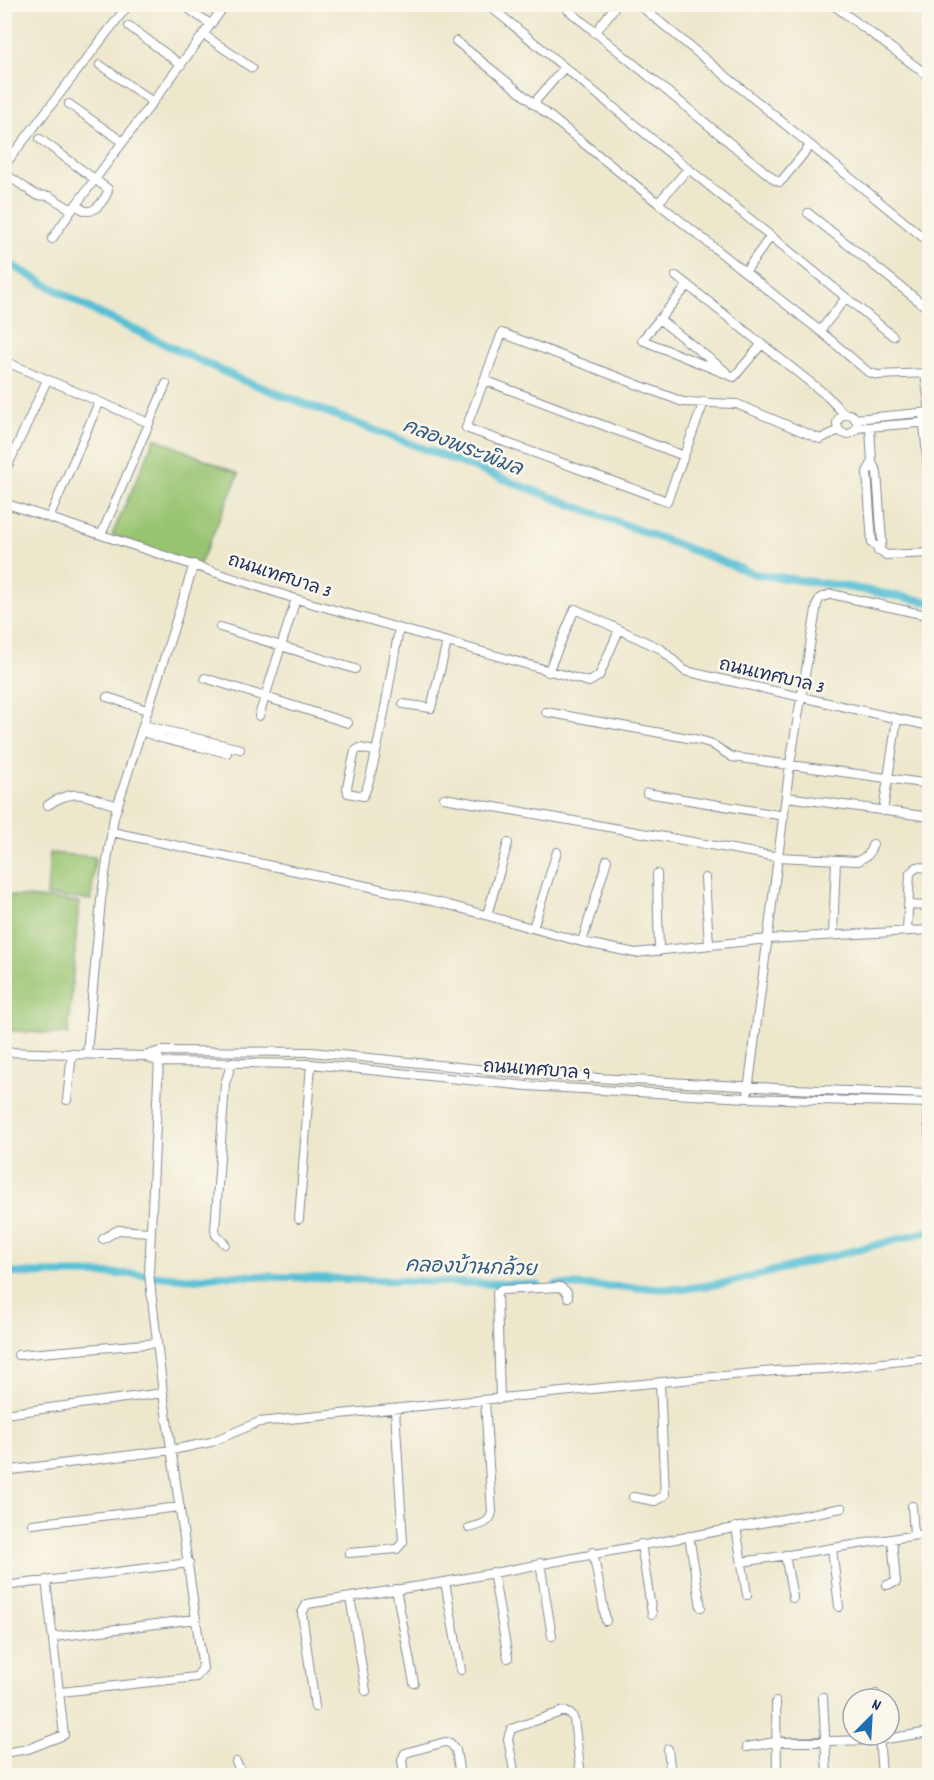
<svg xmlns="http://www.w3.org/2000/svg" width="934" height="1780" font-family="Dekko,'Playpen Sans Thai',sans-serif">
	<style>
		.green { fill: #98c471; stroke: #5a7a68; stroke-width: 1.5 }
		.lines { fill: none; stroke-linecap: round; stroke-linejoin: round }
		.canal { stroke: #58c0d5; stroke-width: 8 }
		.minor-casing { stroke: #848b95; stroke-width: 10 }
		.minor { stroke: #fff; stroke-width: 8 }
		.labels { text-anchor: middle; stroke-width: 5; stroke-linejoin: round; paint-order: stroke }
		.street-label { font-size: 18px; fill: #1b2f5e; stroke: #fbf7ec }
		.water-label { font-size: 20px; font-style: italic; fill: #2d5a82; stroke: #fbf7ec }
	</style>
	<rect width="100%" height="100%" fill="#fbf7ec"/>
	<filter id="ink" filterUnits="userSpaceOnUse"><feTurbulence type="fractalNoise" baseFrequency=".0167" numOctaves="2"/><feDisplacementMap in="SourceGraphic" scale="12" xChannelSelector="R" yChannelSelector="G"/><feConvolveMatrix kernelMatrix="1 2 1 2 8 2 1 2 1" color-interpolation-filters="sRGB"/></filter>
	<filter id="wash" filterUnits="userSpaceOnUse"><feTurbulence type="fractalNoise" baseFrequency=".008" numOctaves="4" result="noise"/><feDisplacementMap in="SourceGraphic" scale="24" xChannelSelector="R" yChannelSelector="G"/><feGaussianBlur stdDeviation="1.35" result="paint"/><feColorMatrix in="noise" values="0 0 0 0 0 0 0 0 0 0 0 0 0 0 0 0 0 1.4 0 .05"/><feComposite in="paint" operator="in"/></filter>
	<g filter="url(#wash)">
		<rect width="100%" height="100%" fill="#ede7cc"/>
		<path class="green" d="M155,438L239,474L199,566L112,535Z
			M50,853L95,857L91,900L47,896Z
			M5,895L79,902L68,1035L5,1030Z"/>
		<g class="lines">
			<path class="canal" d="M4,261L96,312L242,380L755,574L842,586L930,602
				M4,1273L133,1274L196,1279L223,1275L538,1285
				M556,1285L682,1289L731,1282L930,1231"/>
		</g>
	</g>
	<g filter="url(#ink)">
		<g class="lines">
			<g class="minor-casing">
				<path id="minor" d="M182,4L210,24
					M487,4L893,336
					M561,4L775,180L780,182L783,179L810,146
					M638,4L930,243
					M832,4L930,77
					M129,26L181,65
					M595,33L617,4
					M203,34L252,68
					M456,41L658,203
					M100,65L153,102
					M69,104L123,142
					M533,104L564,68
					M40,139L108,189C108,195 97,211 89,211C85,212 79,207 76,205
					M4,166L129,4
					M688,169L658,203L745,272
					M7,175L36,195L49,196L72,210L226,4
					M808,213L930,310
					M770,237L745,272L820,331
					M52,239L72,210
					M676,276L826,395L845,415
					M688,285L642,340L734,377L761,345
					M845,299L820,331L868,372L877,375L930,373
					M659,319L725,371
					M4,361L149,423
					M925,373L930,413
					M484,380L684,456
					M704,402L667,501L466,428L502,333L683,402L737,404L820,439L839,430
					M923,413L930,490
					M837 424a10 10 0 1 1 20 0a10 10 0 1 1-20 0Z
					M855,419L930,412
					M870,427L872,463L877,472L882,542L878,551
					M856,428L930,422
					M872,463L867,472L872,543L886,555L930,553
					M4,474L47,380
					M4,503L296,599L589,682L599,676L619,630
					M50,516L99,402
					M102,533L166,384
					M220,627L355,669
					M548,672L575,609L661,649L685,671L930,726
					M205,678L348,723
					M107,697L147,710
					M403,704L431,708L447,642
					M546,712L699,740L710,743L732,757L930,784
					M259,716L296,599
					M143,725L240,749
					M141,731C169,743 197,745 227,753
					M374,751L360,748L355,751L347,787L348,793L363,796C374,782 394,655 399,629
					M647,793L784,816
					M787,797L930,817
					M444,798L778,857L858,861L868,855L873,844
					M48,805C76,786 87,797 118,806
					M883,811L897,719
					M112,832L371,887L449,905L582,942L635,953L768,939L930,930
					M657,874L659,951
					M705,878L709,945
					M908,905L930,906
					M487,915L508,843
					M533,928L557,852
					M907,931L910,873L917,867L930,868
					M833,935L836,860
					M582,942L607,860
					M4,1052L144,1056L159,1062L311,1064L527,1086L747,1098L930,1103
					M87,1053L101,900L114,817L194,564
					M145,1056L160,1051L311,1052L526,1074L793,1089L930,1094
					M748,1091L790,764L817,604L820,598L831,594L930,616
					M67,1100L72,1053
					M927,1103L930,1142
					M299,1219L311,1064
					M103,1239L118,1230L150,1232
					M225,1244L216,1235L215,1230L225,1084L232,1062
					M18,1355L157,1343
					M500,1399L497,1293L501,1290L560,1287L567,1292L568,1297
					M4,1414L163,1393
					M4,1471L172,1450L211,1442L259,1422L774,1371L826,1369L930,1358
					M633,1497L655,1501L665,1495L660,1383
					M912,1506L914,1535
					M32,1524L180,1507
					M736,1527L747,1595
					M469,1528C479,1525 490,1524 492,1512L485,1401
					M689,1536L701,1607
					M641,1544L652,1614
					M832,1548L839,1607
					M593,1552L606,1621
					M349,1553L397,1549L403,1542L395,1410
					M785,1555L793,1598
					M742,1562L930,1533
					M540,1563L552,1636
					M493,1572L508,1658
					M445,1582L461,1670
					M887,1585L896,1582L892,1539
					M4,1586L189,1563
					M396,1589L414,1683
					M350,1597L366,1691
					M54,1637L196,1619
					M61,1692L196,1677L203,1668L163,1393L149,1273L159,1059
					M876,1694V1699
					M823,1697L827,1776
					M776,1702L777,1776
					M315,1707L302,1613L307,1604L445,1582L842,1508
					M879,1735L882,1776
					M747,1747L775,1742L880,1740L930,1732
					M668,1749L671,1776
					M4,1753L28,1749L64,1735L46,1580
					M236,1762L244,1776
					M404,1776L402,1760L405,1753L445,1742L450,1743L456,1750L460,1776
					M515,1776L508,1739L511,1729L564,1711L572,1715L574,1720L581,1776"/>
			</g>
			<use href="#minor" class="minor"/>
		</g>
	</g>
	<g class="labels">
		<g class="street-label">
			<text transform="translate(280 575) rotate(18)" y="6">ถนนเทศบาล 3</text>
			<text transform="translate(772 675) rotate(13)" y="6">ถนนเทศบาล 3</text>
			<text transform="translate(537 1069) rotate(4)" y="6">ถนนเทศบาล 9</text>
		</g>
		<g class="water-label">
			<text transform="translate(463 446) rotate(21)" y="7">คลองพระพิมล</text>
			<text transform="translate(471 1266) rotate(2)" y="7">คลองบ้านกล้วย</text>
		</g>
	</g>
	<rect width="934" height="1780" fill="none" stroke="#fbf7ec" stroke-width="24"/>
	<g transform="translate(871 1717) rotate(24)"><circle r="28" fill="#fbf7ec" stroke="#a1a7b3" stroke-width="1.5"/>
	<path d="M0-4.5L10 22L0 15L-10 22Z" fill="#1f6fb2"/>
	<text y="-9" font-size="16" font-weight="bold" text-anchor="middle" fill="#1b2f5e">N</text>
	</g>
</svg>
